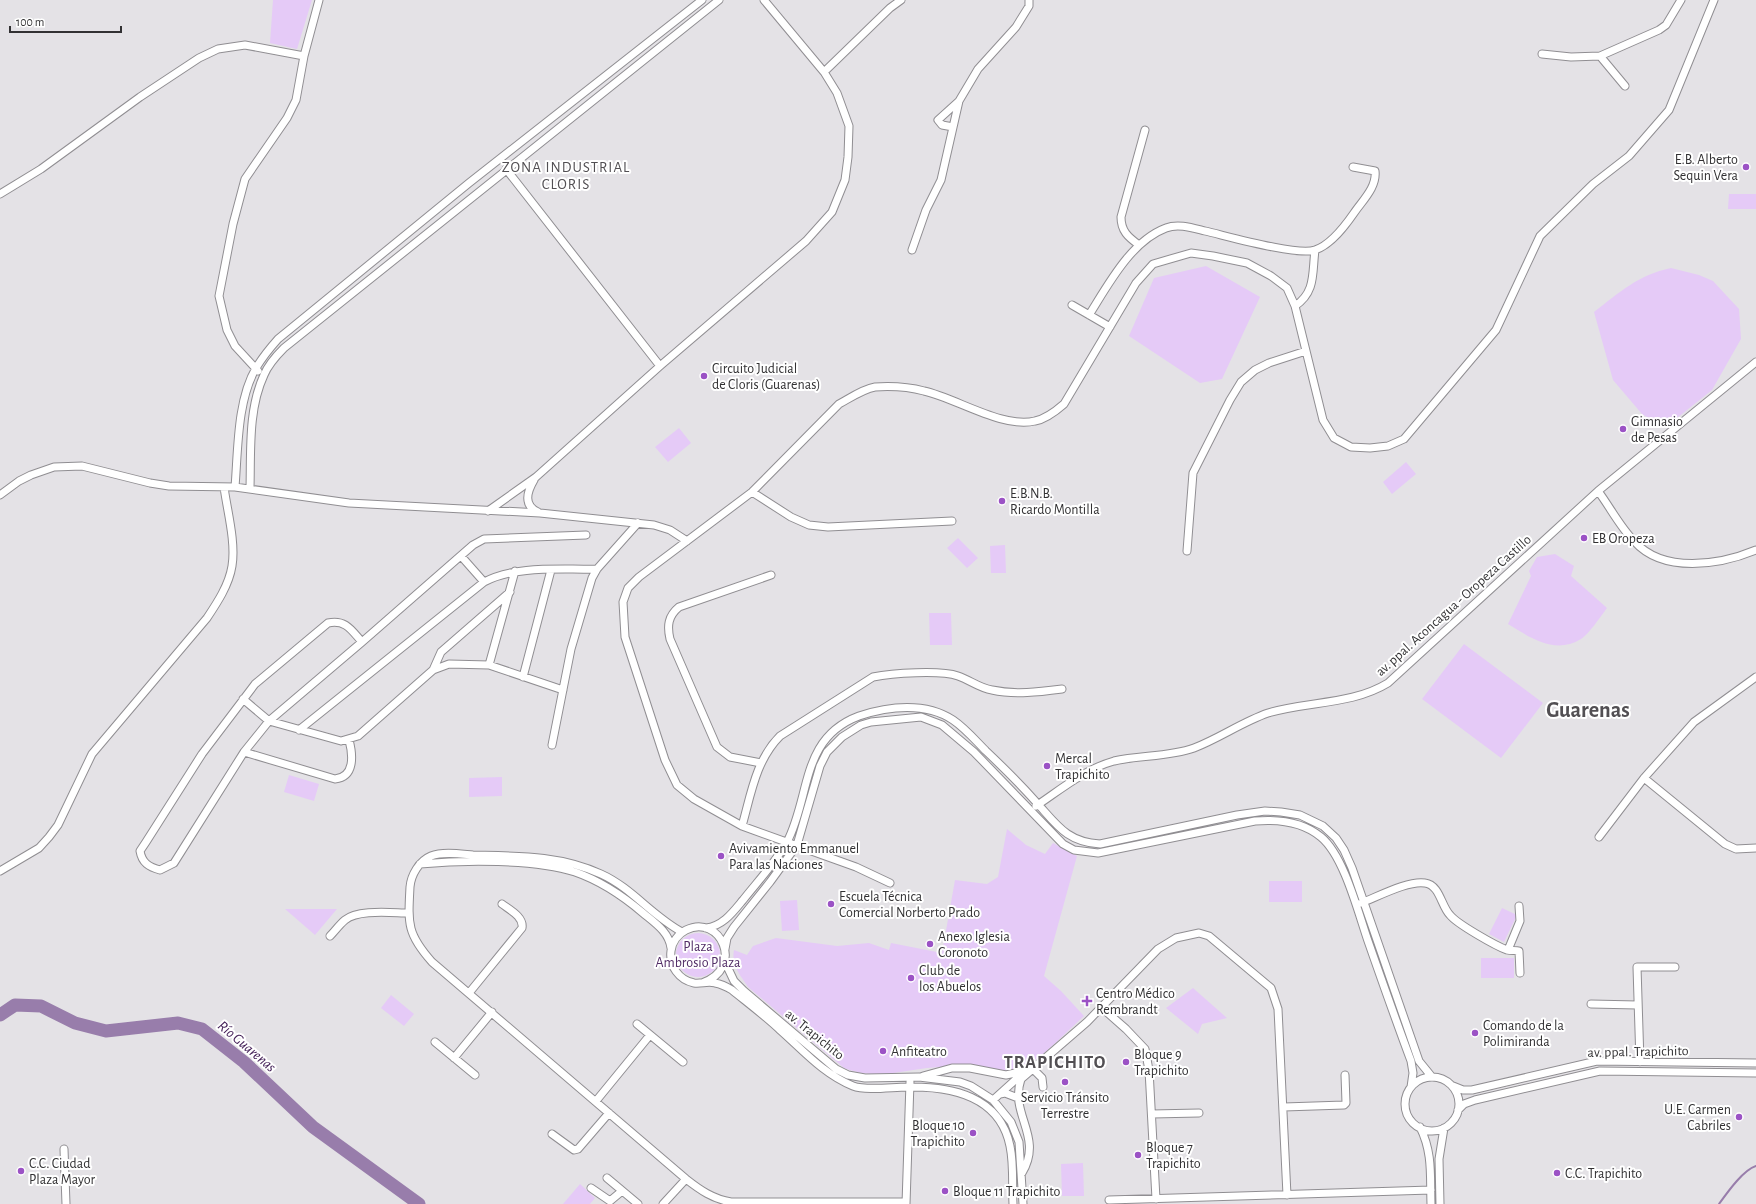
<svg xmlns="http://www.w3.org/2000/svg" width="1756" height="1204" font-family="'Alegreya Sans',sans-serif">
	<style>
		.green { fill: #e5caf7 }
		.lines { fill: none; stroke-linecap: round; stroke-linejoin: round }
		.stream { stroke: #987dab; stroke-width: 2 }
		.river { stroke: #987dab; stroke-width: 13 }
		.minor-casing { stroke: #908e92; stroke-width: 9 }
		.minor { stroke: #fff; stroke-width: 7 }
		.poi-dot { fill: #9b52c5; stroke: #fff; stroke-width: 1.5 }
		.labels { text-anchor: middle; stroke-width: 4; stroke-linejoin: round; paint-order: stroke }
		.poi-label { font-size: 14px; fill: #323133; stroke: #fff; text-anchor: start }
		.street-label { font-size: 14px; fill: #323133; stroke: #fff }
		.park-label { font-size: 14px; fill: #512c66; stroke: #fff }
		.neighbourhood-label { font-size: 15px; letter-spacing: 1px; fill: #524f53; stroke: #fff }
		.water-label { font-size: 15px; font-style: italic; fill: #3d1852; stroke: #fff }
		.district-label { font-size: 18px; font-weight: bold; letter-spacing: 1px; fill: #524f53; stroke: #fff }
		.town-label { font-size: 22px; font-weight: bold; fill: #524f53; stroke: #fff }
	</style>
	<rect width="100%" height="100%" fill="#e4e2e6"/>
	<path class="green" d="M273,0H312L297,49L270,43Z
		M1729,194H1756V209H1728Z
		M1206,266L1260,297L1222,379L1200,383L1129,336L1154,278Z
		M1671,268L1699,275L1713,281L1739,309L1741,339L1712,390L1677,418L1667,422L1652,420L1642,414L1613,380L1594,312C1620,292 1638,275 1671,268Z
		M679,428L691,443L668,462L655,447Z
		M1406,462L1416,474L1392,494L1383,482Z
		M958,538L978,558L967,568L947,548Z
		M1005,545L1006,573H991L990,546Z
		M1555,554L1574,566L1571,576L1607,608C1601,616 1589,634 1581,639C1555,655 1531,638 1508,624L1531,576L1529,571L1537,557Z
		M929,613H951L952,645H930Z
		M1464,644L1543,703L1501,758L1422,699Z
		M289,775L319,784L314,801L284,792Z
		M502,777V796L469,797V778Z
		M1007,829L1026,845L1045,854L1053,843L1077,856L1044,976L1061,991L1084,1016C1063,1035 1038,1063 1013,1073C990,1071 967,1066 945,1067C909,1067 880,1082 844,1068L748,987C740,975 731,965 734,950L747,955L753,946L776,938L837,946L869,943L889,950L891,943L942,953L955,880L987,884L998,877Z
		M1269,881H1302V902H1269Z
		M797,900L799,930L782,931L780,901Z
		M1502,908L1517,915L1504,942L1489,934Z
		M285,909H337L315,935Z
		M676 955a22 22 0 1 1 44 0a22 22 0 1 1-44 0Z
		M1481,958H1514V978H1481Z
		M1193,988L1227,1018L1202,1024L1198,1034L1166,1008Z
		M391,995L414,1014L404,1026L381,1008Z
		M1083,1163L1084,1196H1062L1061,1164Z
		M580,1184L595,1198L590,1204H563Z"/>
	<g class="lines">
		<path class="stream" d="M1719,1204C1727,1193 1743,1170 1756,1166"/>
		<path class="river" d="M0,1015L15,1005L41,1006L75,1023L106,1031L178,1023L202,1029L244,1062L313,1127L419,1204"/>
		<g class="minor-casing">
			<path id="minor" d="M1542,54L1571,57L1600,56L1659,30L1666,25L1681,0
				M1600,56L1625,86
				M824,72L890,8L901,0
				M953,127L942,125L938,120L959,101L978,69L1016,27L1029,6V0
				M506,169L660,366
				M0,194L41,169L140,97L199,58L218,49L245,45L304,56
				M1139,245C1128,237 1121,231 1121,217L1145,130
				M912,250L926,210L941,180L959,101
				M1072,305L1110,327
				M1295,306C1316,292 1312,273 1315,250
				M1089,315C1108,285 1131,241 1166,228C1178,223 1193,228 1205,231C1227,236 1297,256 1315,250C1331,245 1345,226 1354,213C1363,200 1377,187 1375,171L1353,167
				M258,371L235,346L227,330L219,296L233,224L245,179L287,118L296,100L304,56L319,0
				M534,480C527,492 523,505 538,512
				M235,487C238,451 237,400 256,368C262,358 270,348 278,339L469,183L702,0
				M250,488C251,452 248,409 264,375C268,365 276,356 284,348L719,0
				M1598,491C1610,507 1620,527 1634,541C1663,574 1720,565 1756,550
				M752,492L791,517L809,525L828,527L952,521
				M0,495L19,481L31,475L54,467L82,466L150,483L169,486L235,487L349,503L540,513L654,525L670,530L687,541
				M488,511L536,477L660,366L806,241L832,212L845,180L848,157L849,126L837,93L824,72L764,0
				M1187,551L1193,473L1230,400L1241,382L1255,370L1269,363L1306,351
				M461,556L484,582
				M362,642C352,631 346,619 328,623L255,684L202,754L146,842L140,851C142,863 149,867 160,870L174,863L244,752L269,721L362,642L473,545L484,539L586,535
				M489,665L515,571
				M433,670L441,652L510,592
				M523,677L551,570
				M243,699L269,721L341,741L358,736L433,670L449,664L489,665L563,690
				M299,730L484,582C516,565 561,570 597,569
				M552,745L571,649L592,578L597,569L638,523
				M244,752L335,779C355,777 353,755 349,740
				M761,763L730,757L717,747L670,639C667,626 668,616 679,607L771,575
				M1644,778L1725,844L1736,849L1756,848
				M1036,806C1060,790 1085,769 1114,761C1140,755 1169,757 1194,748C1220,738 1242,722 1268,713C1308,701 1352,705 1388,683L1598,491L1756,362
				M742,826C751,794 756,760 780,736L873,677C892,673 941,670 958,676C970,680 979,688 992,690C1015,695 1039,692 1062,689
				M1599,837L1644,778L1694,722L1756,677
				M420,864C463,860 534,859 575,872C601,881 623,896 643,913C655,923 669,932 671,948
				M0,871L39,848L49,837L58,825L92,754L207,618C217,603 229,585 232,566C236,542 227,510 224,487
				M890,883L856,867L742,826L694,799L677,785L665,760L625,637L623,602L628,588L639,577L752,492L839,404C850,398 863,389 875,387C891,386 909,387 924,391C956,398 1003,429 1035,421C1046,419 1056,411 1064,404L1136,283L1153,264L1191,253L1213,256L1247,263L1271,276L1287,288L1295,306L1323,420L1334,438L1351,447L1370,448L1388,446L1404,439L1496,330L1540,236L1593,184L1629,156L1669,110L1714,0
				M1361,903C1377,897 1409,880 1425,883C1440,885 1441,906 1450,915C1457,924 1496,946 1507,950C1511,951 1516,950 1519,951L1520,973
				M706,928C723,926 733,912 743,900C758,881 775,863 787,842C811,796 800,738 859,716C889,706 926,702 953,720C965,728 976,741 986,751C1004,768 1021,785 1037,803C1057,825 1067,842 1100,844L1237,815L1265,811L1281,812L1300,815L1323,826L1336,838L1344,850L1352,868L1419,1061L1432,1077
				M682,932C652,916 632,888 601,874C560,855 517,856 473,855C461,854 443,851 431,856C419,861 411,875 410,887C408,924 407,934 432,962L686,1179C700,1190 713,1199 731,1202H906
				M330,936C335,931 339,925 345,920C358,909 392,913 409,913
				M725,949L727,938L734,927L770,882L797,845L820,766L827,752L842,737L861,725L871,722L921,717L942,725L974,752L1063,844L1074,850L1098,853L1255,821C1278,819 1302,821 1321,837C1344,856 1358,912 1368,941C1382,981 1396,1021 1411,1061L1413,1073L1411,1087
				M1508,950L1520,921L1519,906
				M725,962L734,981L744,991L836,1069L848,1075L865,1078L919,1077L960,1082L971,1086L993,1100L1011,1122L1019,1142L1023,1204
				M702,983C746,968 720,913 686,930C678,934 672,942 671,951C669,966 679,980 694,983C701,984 708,981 715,983C721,984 727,987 732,990C748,1003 764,1015 779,1029C802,1049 823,1074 853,1086C866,1091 892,1087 907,1087C951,1086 1000,1096 1010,1146C1014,1165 1012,1185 1013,1204
				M469,993L522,928C524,917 510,910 502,904
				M1591,1004L1637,1005
				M1101,1007L1126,1029L1145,1049L1149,1070L1156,1199
				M637,1024L683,1062
				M435,1042L475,1075
				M454,1058L492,1012
				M1640,1062L1637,967H1675
				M1032,1068L1042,1078L1043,1087
				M923,1076L952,1068H970L1006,1075L1024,1071
				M1405 1104a27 27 0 1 1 54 0a27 27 0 1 1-54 0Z
				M1453,1086L1463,1090H1472L1597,1061L1756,1063
				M1000,1094L1005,1093L1018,1098
				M993,1100L1023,1073
				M596,1101L650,1035
				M1284,1107L1344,1105L1346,1103L1345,1075
				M1458,1110L1464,1104L1475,1100L1600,1071L1756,1073
				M1152,1114L1199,1113
				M1420,1127C1433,1153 1430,1176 1431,1204
				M552,1134L574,1150L578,1149L609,1113
				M64,1149L66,1204
				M1022,1173C1044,1136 1009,1115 1021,1079L1087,1022L1158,949L1176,938L1199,933L1209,936L1271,988L1278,1009L1287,1195
				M607,1178L638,1204
				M591,1188L610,1201L622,1191
				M1109,1200L1431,1190
				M663,1204L686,1179
				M906,1204L910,1082
				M1440,1204L1439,1159L1444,1128"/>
		</g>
		<use href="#minor" class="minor"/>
	</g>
	<g class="poi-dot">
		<circle cx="1746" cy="167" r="4"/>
		<circle cx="704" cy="376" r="4"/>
		<circle cx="1623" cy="429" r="4"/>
		<circle cx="1002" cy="501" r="4"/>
		<circle cx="1584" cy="538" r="4"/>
		<circle cx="1047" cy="766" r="4"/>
		<circle cx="721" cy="856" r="4"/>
		<circle cx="831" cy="904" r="4"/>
		<circle cx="930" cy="944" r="4"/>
		<circle cx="911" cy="978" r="4"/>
		<path d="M1085 995h4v4h4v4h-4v4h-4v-4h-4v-4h4z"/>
		<circle cx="1475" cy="1033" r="4"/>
		<circle cx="883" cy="1051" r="4"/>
		<circle cx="1126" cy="1062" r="4"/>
		<circle cx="1065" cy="1082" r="4"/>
		<circle cx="1739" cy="1117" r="4"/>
		<circle cx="973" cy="1133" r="4"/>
		<circle cx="1138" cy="1155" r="4"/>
		<circle cx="21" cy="1171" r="4"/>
		<circle cx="1557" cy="1173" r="4"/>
		<circle cx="945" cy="1191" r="4"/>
	</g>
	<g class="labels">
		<g class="poi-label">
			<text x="1738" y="164" text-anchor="end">E.B. Alberto<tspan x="1738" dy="16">Sequin Vera</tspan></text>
			<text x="712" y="373">Circuito Judicial<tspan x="712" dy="16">de Cloris (Guarenas)</tspan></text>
			<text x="1631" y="426">Gimnasio<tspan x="1631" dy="16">de Pesas</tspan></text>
			<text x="1010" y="498">E.B.N.B.<tspan x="1010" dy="16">Ricardo Montilla</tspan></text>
			<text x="1592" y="543">EB Oropeza</text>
			<text x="1055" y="763">Mercal<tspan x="1055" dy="16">Trapichito</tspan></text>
			<text x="729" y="853">Avivamiento Emmanuel<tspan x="729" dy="16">Para las Naciones</tspan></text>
			<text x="839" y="901">Escuela Técnica<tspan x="839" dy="16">Comercial Norberto Prado</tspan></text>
			<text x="938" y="941">Anexo Iglesia<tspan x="938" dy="16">Coronoto</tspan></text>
			<text x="919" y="975">Club de<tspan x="919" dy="16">los Abuelos</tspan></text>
			<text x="1096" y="998">Centro Médico<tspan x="1096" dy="16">Rembrandt</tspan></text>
			<text x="1483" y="1030">Comando de la<tspan x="1483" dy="16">Polimiranda</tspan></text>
			<text x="891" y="1056">Anfiteatro</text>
			<text x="1134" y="1059">Bloque 9<tspan x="1134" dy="16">Trapichito</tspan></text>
			<text x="1065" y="1102" text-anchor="middle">Servicio Tránsito<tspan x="1065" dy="16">Terrestre</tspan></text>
			<text x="1731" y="1114" text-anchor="end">U.E. Carmen<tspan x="1731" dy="16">Cabriles</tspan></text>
			<text x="965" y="1130" text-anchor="end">Bloque 10<tspan x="965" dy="16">Trapichito</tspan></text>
			<text x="1146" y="1152">Bloque 7<tspan x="1146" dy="16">Trapichito</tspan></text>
			<text x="29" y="1168">C.C. Ciudad<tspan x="29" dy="16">Plaza Mayor</tspan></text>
			<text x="1565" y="1178">C.C. Trapichito</text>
			<text x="953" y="1196">Bloque 11 Trapichito</text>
		</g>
		<g class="street-label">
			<text transform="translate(1453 605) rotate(-42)" y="5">av. ppal. Aconcagua - Oropeza Castillo</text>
			<text transform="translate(815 1034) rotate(39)" y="5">av. Trapichito</text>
			<text transform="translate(1638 1051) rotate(-1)" y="5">av. ppal. Trapichito</text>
		</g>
		<g class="park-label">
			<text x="698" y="951">Plaza<tspan x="698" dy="16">Ambrosio Plaza</tspan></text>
		</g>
		<g class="neighbourhood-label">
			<text x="566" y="172">ZONA INDUSTRIAL<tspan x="566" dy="17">CLORIS</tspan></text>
		</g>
		<g class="water-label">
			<text transform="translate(247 1046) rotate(40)" y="5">Río Guarenas</text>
		</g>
		<g class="district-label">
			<text x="1055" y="1068">TRAPICHITO</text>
		</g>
		<g class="town-label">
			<text x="1588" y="717">Guarenas</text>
		</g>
	</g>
	<path d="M10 26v6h111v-6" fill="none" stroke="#323133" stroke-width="2"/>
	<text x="16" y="26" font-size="12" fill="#323133" stroke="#ffffff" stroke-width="3" paint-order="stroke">100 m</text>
</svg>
